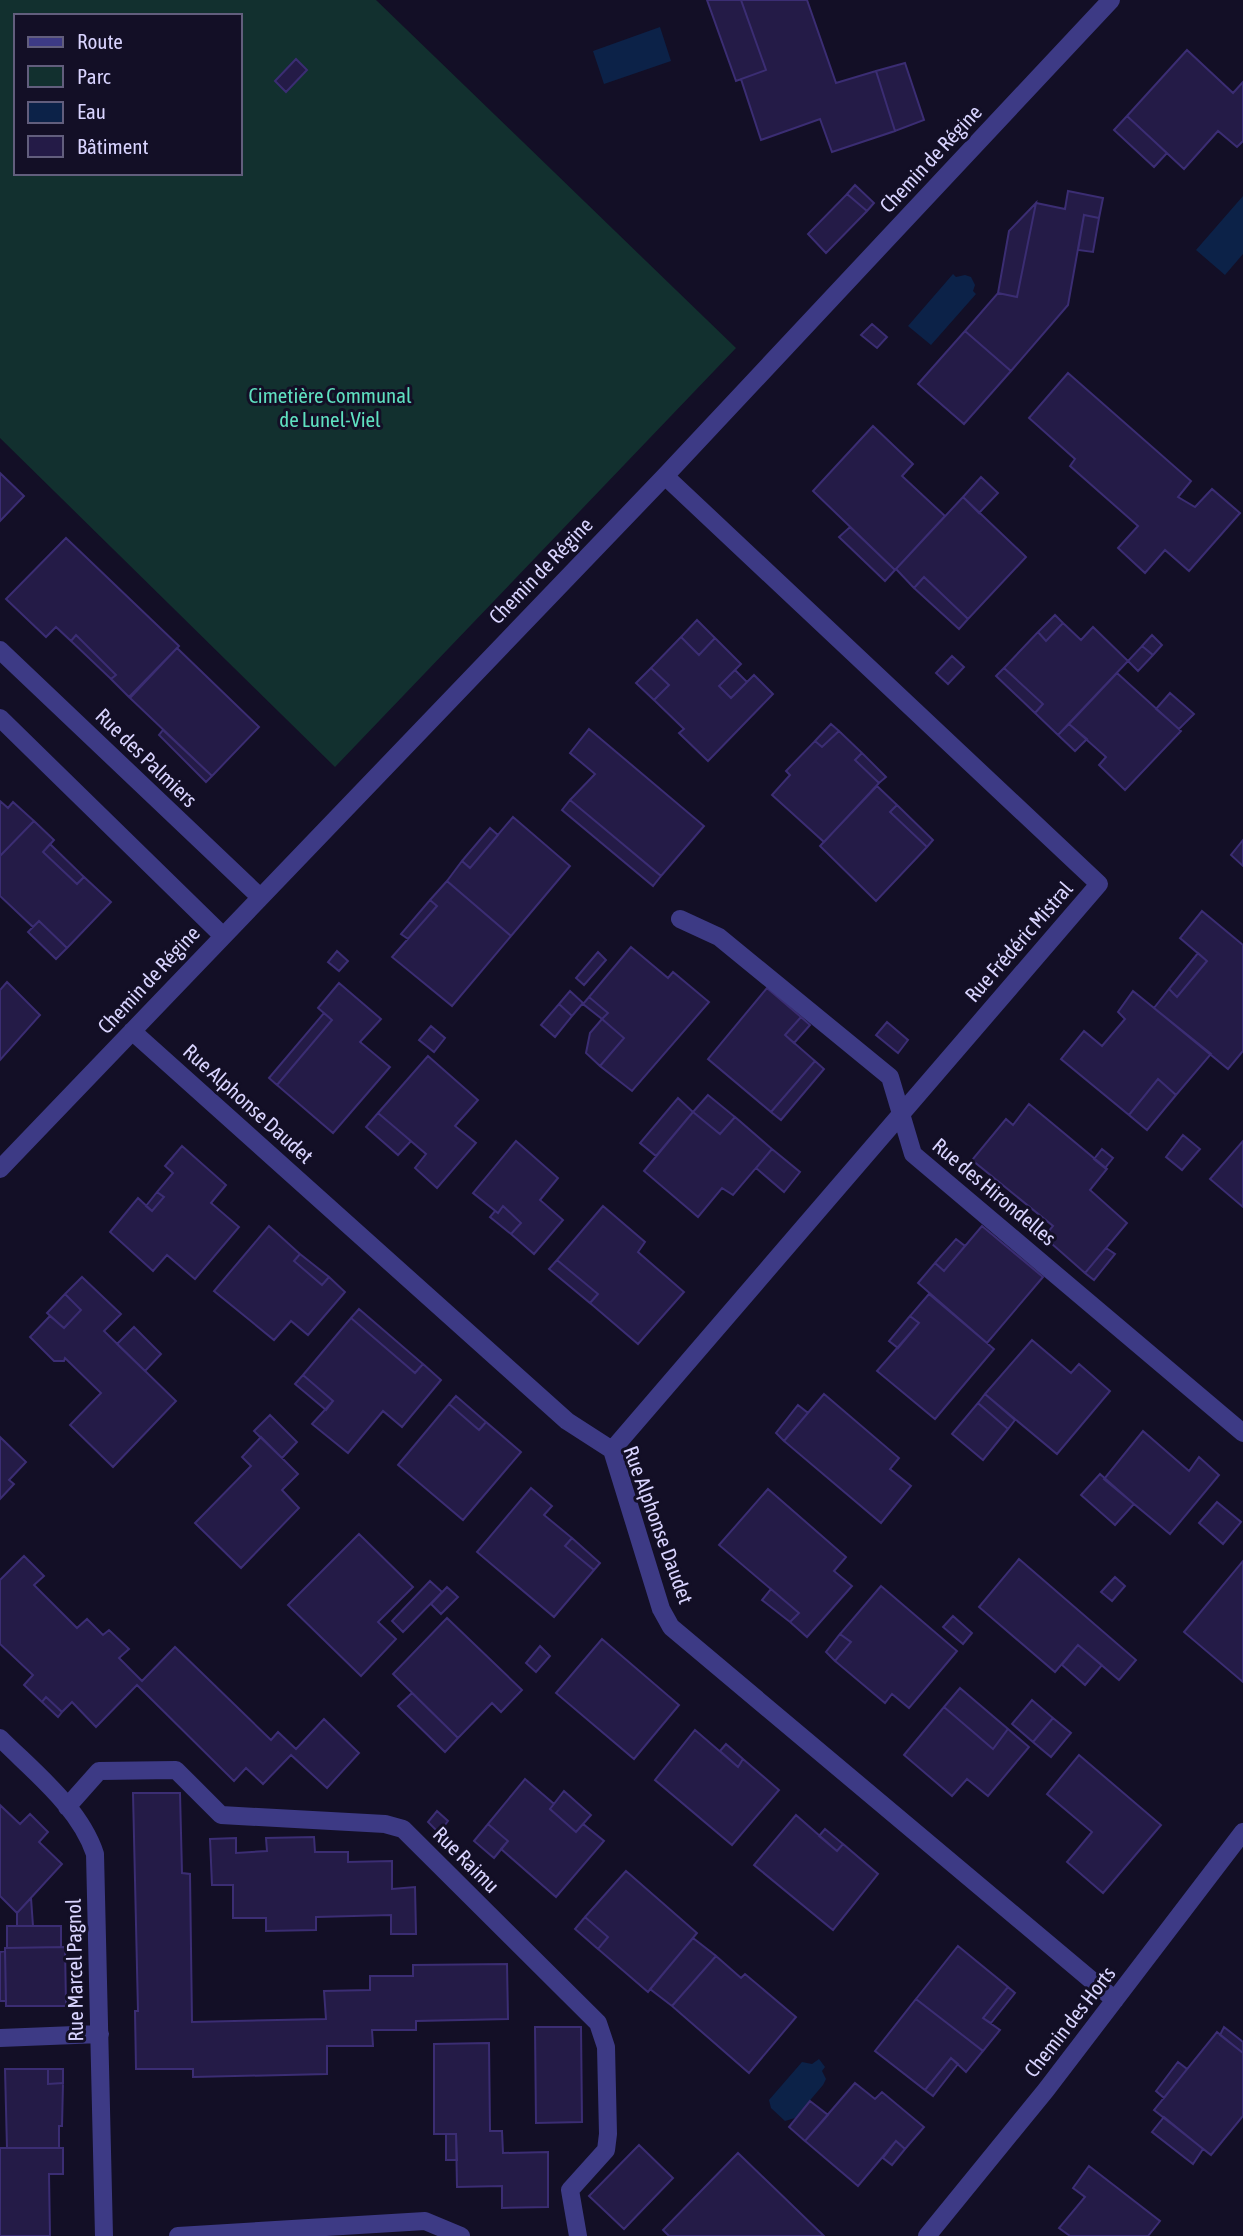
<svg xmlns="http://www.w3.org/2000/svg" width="1243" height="2236" font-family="'Asap Condensed',sans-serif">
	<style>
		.green { fill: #12302f; fill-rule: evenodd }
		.water { fill: #0c2248 }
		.building { fill: #241b47; stroke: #3b2d73; stroke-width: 2 }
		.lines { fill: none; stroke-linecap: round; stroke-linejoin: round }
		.street { stroke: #3d3a85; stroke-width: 18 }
		.labels { text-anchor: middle; stroke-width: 6; stroke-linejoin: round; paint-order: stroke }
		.street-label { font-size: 21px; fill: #d9d4ff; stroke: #130f26 }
		.park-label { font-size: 21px; fill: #5fe0c0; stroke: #130f26 }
	</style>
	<rect width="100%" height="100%" fill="#130f26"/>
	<path class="green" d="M0,0H376L736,348L335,767L0,438ZM16,16H240V173H16Z"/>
	<path class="water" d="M660,27L671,61L604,84L593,51Z
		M1243,196V254L1225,275L1196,250Z
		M953,274L956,277L965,275L971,277L975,285L973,291L976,294L931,345L908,326Z
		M819,2059L825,2067L822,2071L826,2079L823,2085L795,2118L785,2121L771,2108L769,2100L802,2062L812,2064Z"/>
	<path class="building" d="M707,0H741L766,70L736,81Z
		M741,0H807L836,83L876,71L895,131L832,152L820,119L761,140L741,79L766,70Z
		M1187,50L1233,93L1243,82V141L1237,147L1218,131L1184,169L1127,116Z
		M296,59L307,70L286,92L275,81Z
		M905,63L924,120L895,131L876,71Z
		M1127,116L1167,153L1154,167L1114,130Z
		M855,185L874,203L867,211L847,194Z
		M1068,191L1103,198L1099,218L1084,215L1068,305L1011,371L965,331L998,293L1017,297L1036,203L1065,209Z
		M847,194L867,211L826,253L808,234Z
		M1036,203L1017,297L998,293L1009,231Z
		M1084,215L1099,218L1093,252L1078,250Z
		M872,324L887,337L877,348L861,335Z
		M965,331L1011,371L964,424L918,384Z
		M1068,373L1191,481L1178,497L1195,507L1212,489L1240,513L1189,571L1165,550L1145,573L1118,548L1138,526L1070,466L1075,459L1029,418Z
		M873,426L913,464L902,476L945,516L895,570L813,491Z
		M0,473L24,496L0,521Z
		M981,477L998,493L979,513L963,497Z
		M963,497L1026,557L968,619L924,577L914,588L896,569Z
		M850,527L895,570L885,581L839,537Z
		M66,538L179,646L129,697L111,679L116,675L76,635L71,641L56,627L46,637L6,599Z
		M924,577L968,619L959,629L914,588Z
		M1055,615L1063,623L1046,641L1038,632Z
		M697,620L715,638L699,655L681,637Z
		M1063,623L1081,640L1093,627L1128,661L1058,735L1035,713L1043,704L1004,668L1038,632L1046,641Z
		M76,635L116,675L111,679L71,641Z
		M1152,635L1162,645L1153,655L1142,646Z
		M681,637L699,655L715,638L741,664L719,686L731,698L754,675L773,694L708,761L679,733L684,729L654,700L669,685L651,668Z
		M1142,646L1153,655L1138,671L1128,661Z
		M177,648L259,727L212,776L130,698Z
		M952,656L964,667L948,684L936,673Z
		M651,668L669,685L654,700L636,683Z
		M1004,668L1043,704L1035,713L996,676Z
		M735,670L747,682L731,698L719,686Z
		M1117,673L1181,731L1125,790L1099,765L1106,757L1069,724Z
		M1170,693L1194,714L1179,729L1156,709Z
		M831,724L839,731L822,747L815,741Z
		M1069,724L1087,739L1075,751L1058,735Z
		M589,729L704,826L661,876L570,800L595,774L570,753Z
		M163,730L212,776L206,782L159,735Z
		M839,731L862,753L855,760L879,783L824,842L772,795L790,775L786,771L815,741L822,747Z
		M862,753L886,777L879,783L855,760Z
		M877,786L897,805L890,812L927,847L876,901L820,846Z
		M570,800L661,876L653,886L562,810Z
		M0,801L8,808L13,802L34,821L0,856Z
		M897,805L933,840L927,847L890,812Z
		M513,817L570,866L511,936L447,881L462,861L470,868Z
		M34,821L54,840L43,852L77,884L84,877L111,902L67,948L39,921L33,927L0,896V856Z
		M490,828L498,835L470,868L462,861Z
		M1243,840V866L1231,855Z
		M50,844L84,877L77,884L43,852Z
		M447,881L511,936L452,1006L392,957L437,906L430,900Z
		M430,900L437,906L408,939L401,934Z
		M1202,911L1243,945V1051L1228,1069L1154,1008L1169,989L1177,997L1207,961L1180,938Z
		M39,921L67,948L56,959L28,932Z
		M631,947L668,978L673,972L709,1002L632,1091L600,1066L624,1038L602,1019L608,1013L589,997Z
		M337,951L348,961L339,971L328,962Z
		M598,952L606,960L584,985L576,978Z
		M1198,953L1207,961L1177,997L1169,989Z
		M7,982L40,1015L0,1060V990Z
		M339,983L381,1019L360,1042L390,1067L333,1133L277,1085L332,1020L318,1008Z
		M767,988L801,1017L785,1035L815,1061L771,1112L708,1059Z
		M570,991L583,1003L572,1016L559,1004Z
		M1133,991L1211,1054L1176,1095L1158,1079L1129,1115L1061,1059L1084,1031L1102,1046L1125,1019L1118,1012Z
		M589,997L608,1013L602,1019L583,1004Z
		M559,1004L572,1016L555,1037L541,1025Z
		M324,1013L332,1020L277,1085L269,1078Z
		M801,1017L810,1025L794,1043L785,1035Z
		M602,1019L624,1038L600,1066L586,1053L590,1033Z
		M887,1022L908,1040L898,1053L876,1035Z
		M431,1026L445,1038L434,1052L419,1040Z
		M428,1056L478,1100L455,1126L476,1143L437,1188L415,1168L426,1154L378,1113Z
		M815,1061L824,1069L781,1120L771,1112Z
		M1158,1079L1176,1095L1147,1130L1129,1115Z
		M708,1095L735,1117L720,1134L693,1112Z
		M678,1098L693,1112L656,1156L640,1143Z
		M1029,1104L1107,1169L1090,1190L1127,1223L1085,1273L1044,1237L1053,1226L972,1160L1006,1119L1013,1125Z
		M693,1112L720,1134L735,1117L772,1149L733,1195L722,1188L698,1217L644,1171Z
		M378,1113L411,1141L398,1155L366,1127Z
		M1183,1135L1200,1149L1182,1170L1166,1157Z
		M516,1141L558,1178L540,1200L563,1220L534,1254L511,1234L521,1223L503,1206L498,1213L473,1193Z
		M1243,1141V1207L1210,1179Z
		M182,1146L226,1185L211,1203L239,1227L195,1279L167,1255L153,1271L110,1232L138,1198L152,1211L164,1197L157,1192L173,1173L165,1166Z
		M772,1149L800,1172L784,1192L756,1168Z
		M1102,1149L1113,1158L1105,1168L1094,1159Z
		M157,1192L164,1197L152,1211L146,1206Z
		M503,1206L521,1223L511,1234L490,1217L495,1211L498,1213Z
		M603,1206L645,1242L638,1252L684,1292L638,1344L590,1303L598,1294L557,1260Z
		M269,1226L300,1254L294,1261L322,1285L329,1277L345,1292L308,1335L291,1321L274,1340L214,1291Z
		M982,1226L1043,1277L987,1343L918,1283L935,1263L944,1271Z
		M956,1239L965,1246L944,1271L935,1263Z
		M1106,1248L1115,1254L1094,1280L1085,1273Z
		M300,1254L329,1277L322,1285L294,1261Z
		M557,1260L598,1294L590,1303L549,1269Z
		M82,1277L121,1314L104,1331L176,1401L113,1467L70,1425L101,1393L65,1358L64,1361H54L30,1337L50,1316L64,1328L81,1310L65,1294Z
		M65,1294L81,1310L64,1328L47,1313Z
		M929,1294L994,1349L935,1419L877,1371L919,1323L910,1316Z
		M359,1309L423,1364L415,1373L351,1318Z
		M910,1316L919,1323L898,1348L889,1341Z
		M351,1318L415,1373L423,1364L441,1380L402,1427L383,1411L348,1453L312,1424L333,1401L303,1375Z
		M134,1327L161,1354L145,1371L117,1344Z
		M1032,1340L1071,1373L1079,1364L1110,1391L1057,1454L985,1394Z
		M303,1375L333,1401L326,1410L295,1384Z
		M824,1394L899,1458L890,1469L911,1486L881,1523L784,1441Z
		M985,1394L1015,1420L1008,1429L978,1403Z
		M456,1396L486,1422L479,1430L449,1404Z
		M978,1403L1008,1429L983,1460L952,1434Z
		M449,1404L479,1430L486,1422L521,1452L463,1520L398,1465Z
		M798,1405L808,1413L784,1441L776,1433Z
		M270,1415L297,1442L282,1458L254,1431Z
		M1143,1431L1189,1471L1199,1457L1219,1475L1170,1534L1104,1479Z
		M0,1437L26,1462L9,1480L14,1484L0,1499Z
		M261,1437L298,1474L282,1490L299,1508L241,1568L195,1523L251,1466L242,1457Z
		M1100,1474L1134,1504L1115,1525L1081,1495Z
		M531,1488L552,1506L544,1515L572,1538L565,1546L594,1570L554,1617L477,1552Z
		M768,1489L846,1557L834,1571L852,1586L807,1637L790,1622L799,1613L719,1545Z
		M1217,1502L1241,1522L1223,1544L1199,1523Z
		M359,1534L413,1587L378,1622L396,1639L361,1676L288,1605Z
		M572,1538L600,1563L594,1570L565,1546Z
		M24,1556L44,1576L34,1585L77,1628L87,1619L103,1635L109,1630L129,1649L119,1658L142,1681L175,1647L271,1740L278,1732L296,1749L324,1719L359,1753L327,1788L291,1755L263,1784L246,1768L234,1781L137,1685L96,1727L72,1702L62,1712L46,1697L42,1702L24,1685L33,1675L0,1644V1580Z
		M1019,1559L1136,1660L1119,1680L1078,1645L1055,1672L979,1607Z
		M1243,1561V1682L1184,1632Z
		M1115,1577L1125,1586L1112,1601L1101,1592Z
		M430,1581L442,1592L403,1632L392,1621Z
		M881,1586L957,1651L909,1708L892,1694L885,1703L835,1661L851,1642L840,1634Z
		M447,1587L458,1597L441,1614L431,1604Z
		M771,1589L799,1613L790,1622L762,1600Z
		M953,1616L972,1633L963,1644L943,1627Z
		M447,1618L522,1690L501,1712L492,1703L458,1738L393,1674Z
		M840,1634L851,1642L835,1661L826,1652Z
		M602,1639L679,1705L634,1759L556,1693Z
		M1078,1645L1102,1665L1085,1685L1062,1665Z
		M540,1646L550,1656L536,1672L526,1663Z
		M960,1688L1008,1729L993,1749L944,1707Z
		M412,1693L458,1738L445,1752L398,1706Z
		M46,1697L62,1712L58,1717L42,1702Z
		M1032,1700L1053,1718L1033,1742L1012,1724Z
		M944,1707L993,1749L1008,1729L1029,1747L988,1796L967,1779L952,1796L904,1755Z
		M1053,1718L1071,1733L1051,1757L1033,1742Z
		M695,1730L738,1767L743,1759L779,1790L732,1845L655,1780Z
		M726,1744L743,1759L738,1767L720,1751Z
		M1079,1755L1161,1825L1103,1893L1067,1862L1092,1832L1047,1794Z
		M525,1779L554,1804L550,1809L576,1832L583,1824L604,1841L556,1897L501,1849L508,1841L488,1824Z
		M564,1791L591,1815L576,1832L550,1809Z
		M133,1793H180L182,1873L190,1874L192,2022L326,2019L324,1991L370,1990V1976H413V1965L507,1964L508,2019L416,2021V2030H372L373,2046H327V2074L193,2077V2069H136L135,2011H138Z
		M0,1805L20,1824L30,1814L48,1832L39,1842L62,1864L17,1913L0,1896Z
		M437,1811L448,1821L439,1833L428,1822Z
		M796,1815L837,1851L843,1844L878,1874L833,1930L754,1865Z
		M488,1824L508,1841L494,1858L474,1841Z
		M825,1829L843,1844L837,1851L819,1836Z
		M314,1837L315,1852H348V1862L392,1861V1889L415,1887L416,1934H391V1915L316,1917V1930L266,1931V1918H233V1885H212L210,1839L236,1838V1853L267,1851L266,1838Z
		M626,1871L697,1933L648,1992L598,1949L608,1937L585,1917Z
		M31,1898L33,1926H17V1913Z
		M585,1917L608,1937L598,1949L575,1929Z
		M7,1926H61V1947L7,1948Z
		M693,1938L716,1956L672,2006L650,1989Z
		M958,1946L1008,1987L983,2018L1000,2030L983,2051L916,1999Z
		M65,1947L66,2006H6L5,1948Z
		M5,1951L6,2001H0V1952Z
		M716,1956L741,1978L745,1974L796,2017L749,2073L672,2006Z
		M1008,1987L1015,1993L991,2023L983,2018Z
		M916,1999L983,2051L966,2072L951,2058L925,2090L875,2051Z
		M535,2027H581L582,2122L536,2123Z
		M1224,2027L1243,2042V2053L1220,2035Z
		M1217,2032L1243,2053V2116L1211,2155L1154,2110Z
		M489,2043L490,2131H502L503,2153L548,2152V2207L502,2208V2186L457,2187L456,2134H434V2044Z
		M951,2058L958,2064L933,2096L925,2090Z
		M1178,2062L1187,2069L1164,2098L1156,2091Z
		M5,2069H48V2084L63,2083L62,2126H59V2148H7Z
		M48,2069H63V2083L48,2084Z
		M855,2083L875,2099L882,2092L924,2127L905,2149L896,2141L858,2186L805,2141Z
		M810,2101L828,2115L805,2141L789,2127Z
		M1164,2117L1203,2149L1193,2164L1152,2132Z
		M446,2134H456L457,2160H446Z
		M896,2141L905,2149L892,2165L883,2158Z
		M639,2145L673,2178L624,2229L589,2196Z
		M0,2148H63V2174H49L50,2236H0Z
		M738,2153L824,2236H669L663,2230Z
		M1089,2166L1160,2221L1148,2236H1070L1059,2228L1085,2197L1073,2188Z"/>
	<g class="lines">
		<path class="street" d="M0,650L260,897
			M0,718L222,935
			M680,919L719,937L890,1077L913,1154L1243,1433
			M132,1031L567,1421L612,1450L661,1609L671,1627L1115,2000
			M0,1169L665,476L1111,0
			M612,1450L1099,884L665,476
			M0,1738C34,1772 80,1808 95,1854L104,2236
			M67,1807L99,1771L176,1770L221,1815L385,1824L403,1829L598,2023L606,2047L608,2134L606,2150L570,2190L578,2236
			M0,2038L100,2034
			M178,2236L425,2221L461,2236
			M927,2236L1046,2090L1243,1832"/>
	</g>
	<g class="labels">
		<g class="street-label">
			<text transform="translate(931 159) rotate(-47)" y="7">Chemin de Régine</text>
			<text transform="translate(541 571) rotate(-46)" y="7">Chemin de Régine</text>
			<text transform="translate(146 758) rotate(44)" y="7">Rue des Palmiers</text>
			<text transform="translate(1019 942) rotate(-49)" y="7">Rue Frédéric Mistral</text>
			<text transform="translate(149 980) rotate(-47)" y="7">Chemin de Régine</text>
			<text transform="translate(248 1104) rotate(42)" y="7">Rue Alphonse Daudet</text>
			<text transform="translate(994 1192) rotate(40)" y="7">Rue des Hirondelles</text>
			<text transform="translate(658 1525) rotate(70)" y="7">Rue Alphonse Daudet</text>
			<text transform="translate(466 1860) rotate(45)" y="7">Rue Raimu</text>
			<text transform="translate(75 1970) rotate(-91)" y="7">Rue Marcel Pagnol</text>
			<text transform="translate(1070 2022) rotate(-52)" y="7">Chemin des Horts</text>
		</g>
		<g class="park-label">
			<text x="330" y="403">Cimetière Communal<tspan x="330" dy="24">de Lunel-Viel</tspan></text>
		</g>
	</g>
	<rect x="14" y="14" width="228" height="161" fill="#130f26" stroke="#625e7d" stroke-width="2"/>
	<rect x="28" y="37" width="35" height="10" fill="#3d3a85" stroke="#625e7d" stroke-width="2"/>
	<text x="77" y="49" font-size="21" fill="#d9d4ff">Route</text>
	<rect x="28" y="66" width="35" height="21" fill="#12302f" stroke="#625e7d" stroke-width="2"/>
	<text x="77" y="84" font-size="21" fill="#d9d4ff">Parc</text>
	<rect x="28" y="102" width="35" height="21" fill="#0c2248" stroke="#625e7d" stroke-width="2"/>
	<text x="77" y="119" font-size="21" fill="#d9d4ff">Eau</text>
	<rect x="28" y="136" width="35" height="21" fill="#241b47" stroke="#625e7d" stroke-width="2"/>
	<text x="77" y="154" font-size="21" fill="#d9d4ff">Bâtiment</text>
</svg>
